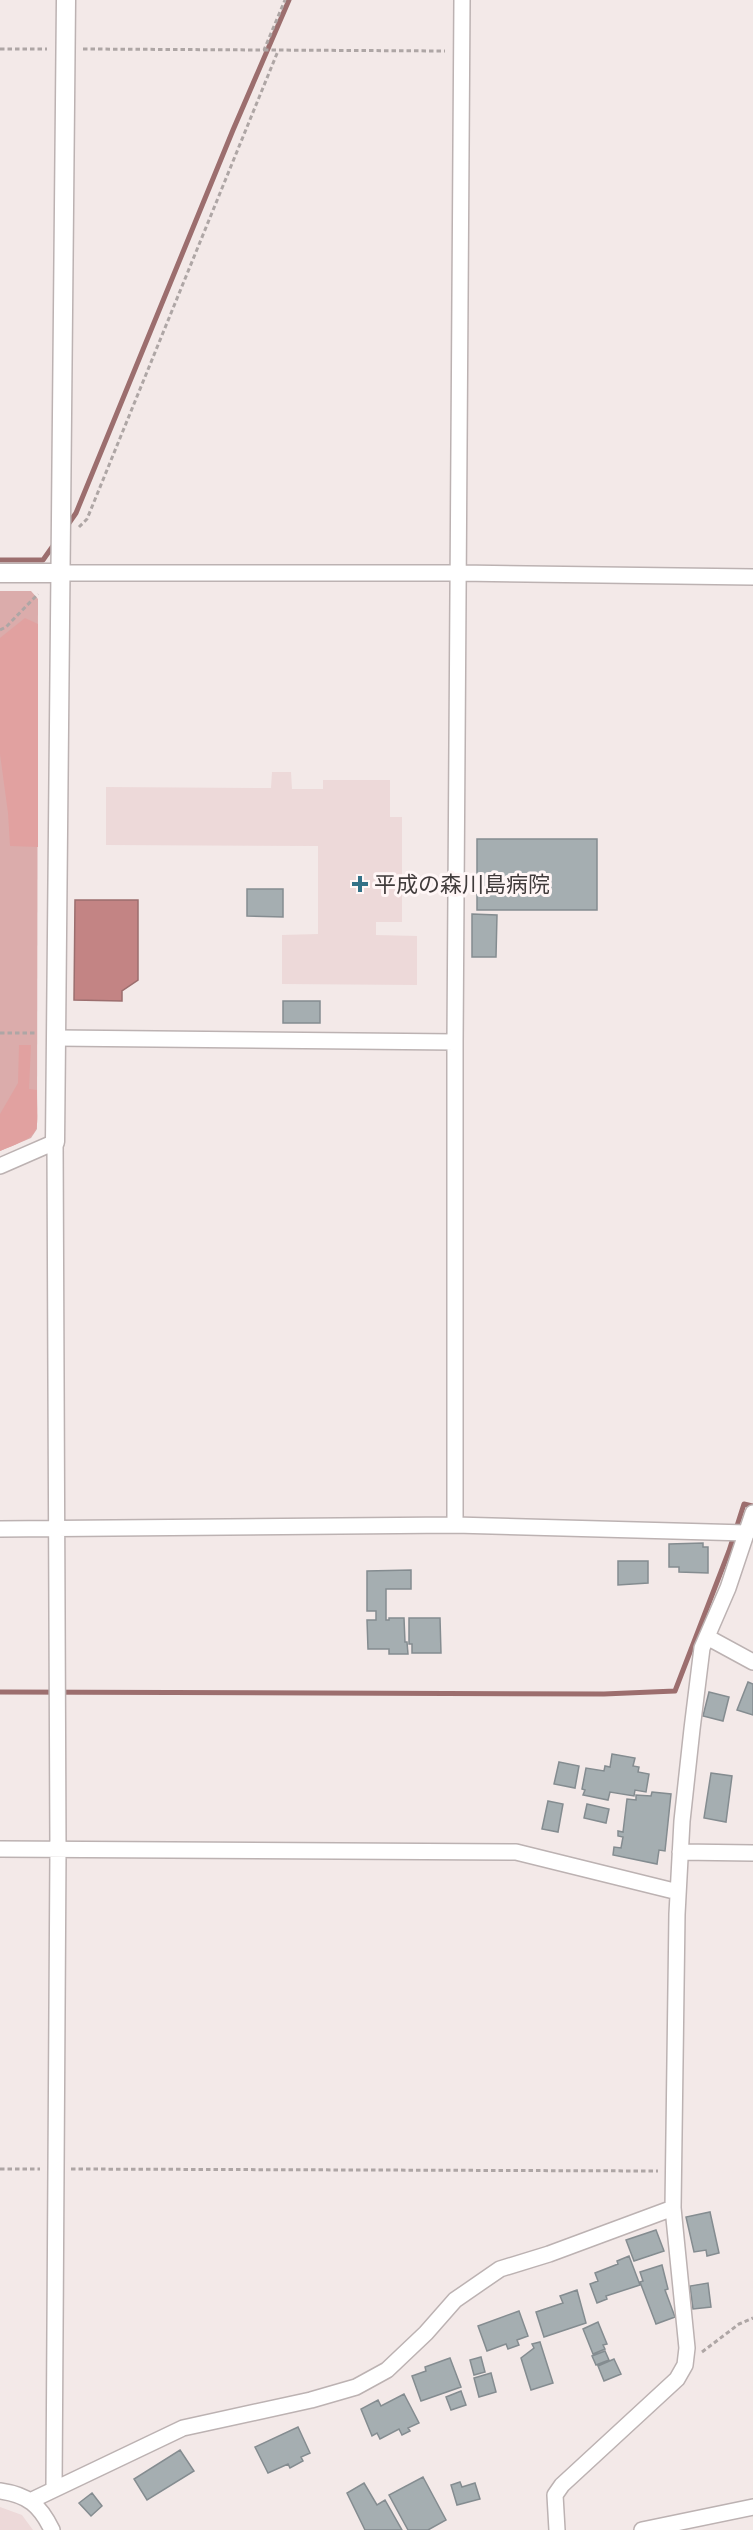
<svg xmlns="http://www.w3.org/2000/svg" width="753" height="2530" font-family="Jost,'Noto Sans JP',sans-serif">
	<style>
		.built { fill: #edd9d9 }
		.green { fill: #dbacab }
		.forest { fill: #e1a1a0 }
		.water { fill: #c38484; stroke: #9c6e6e; stroke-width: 1.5 }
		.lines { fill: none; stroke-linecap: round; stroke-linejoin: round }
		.stream { stroke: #9c6e6e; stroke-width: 5 }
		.building { fill: #a5aeb1; stroke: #848c90; stroke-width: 1.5 }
		.minor-casing { stroke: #bcb2b2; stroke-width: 18 }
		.tertiary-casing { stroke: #bcb2b2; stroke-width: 21 }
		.path { stroke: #aea6a5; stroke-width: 3; stroke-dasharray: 4.5 3; stroke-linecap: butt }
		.minor { stroke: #fff; stroke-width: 15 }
		.tertiary { stroke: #fff; stroke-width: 18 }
		.poi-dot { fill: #337187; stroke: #fff6f6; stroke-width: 2 }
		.labels { text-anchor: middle; stroke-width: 6; stroke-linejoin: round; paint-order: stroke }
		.poi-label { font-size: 22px; fill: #403b3b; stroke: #fff6f6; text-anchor: start }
	</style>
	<rect width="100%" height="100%" fill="#f3e9e8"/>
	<path class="built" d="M272,772H291L292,789H323V780H390V817H402V922H376V935L417,936V985L282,984V935L318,934V846L106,845V787L271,788Z
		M0,2507L22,2515L33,2530H0Z"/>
	<path class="green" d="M0,591H31L38,599L37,1129L31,1138L0,1151Z"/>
	<path class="forest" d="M25,618L38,624V847L10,846L8,813L0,754V638Z
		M19,1045H31L29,1089L37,1090C37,1136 44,1133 0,1151V1114L18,1083Z"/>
	<path class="water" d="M75,900H138V980L122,991V1001L74,1000Z"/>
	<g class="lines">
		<path class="stream" d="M67,526L76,513L233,130L289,0
			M0,560H43L55,543
			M0,1692L604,1694L675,1691L729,1551L744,1504L753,1506"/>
	</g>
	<path class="building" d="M477,839H597V910H477Z
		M247,889H283V917L247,916Z
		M472,914L497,915L496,957H472Z
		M283,1001H320V1023H283Z
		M703,1543V1547H708V1573L679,1572V1567H669V1544Z
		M618,1561H648V1583L618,1585Z
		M411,1570V1589H386V1620H389V1618H404L405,1642H407L408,1654H389V1649H368L367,1620H376V1611H367V1571Z
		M409,1618H440L441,1653H412V1644H409Z
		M748,1682L753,1684V1715L737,1710Z
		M709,1692L729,1697L723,1721L703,1716Z
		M612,1754L635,1758L633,1766L639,1767L638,1772L649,1774L646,1792L635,1790L634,1796L610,1792L608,1800L583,1795L585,1790L582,1789L586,1768L604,1771L605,1766L610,1767Z
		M559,1762L579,1766L575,1788L554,1784Z
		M711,1773L732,1776L726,1822L704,1818Z
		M652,1792L671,1794L665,1851L659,1850L657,1864L613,1855L614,1847L621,1848L623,1837L618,1836V1831L623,1832L627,1799L636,1800V1795L651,1796Z
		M548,1801L563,1804L558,1832L542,1829Z
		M587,1804L609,1809L606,1823L584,1818Z
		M710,2212L719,2253L707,2256L706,2250L694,2252L686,2217Z
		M656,2230L664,2251L634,2261L626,2240Z
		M629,2256L640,2285L606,2296L607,2299L597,2303L590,2284L598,2281L595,2273L618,2264L617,2261Z
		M662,2265L668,2289L665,2290L675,2317L656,2324L640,2282L643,2281L640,2272Z
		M708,2283L711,2307L693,2309L690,2286Z
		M577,2290L586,2323L544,2337L536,2312L563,2303L560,2296Z
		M519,2311L528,2336L517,2340L519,2345L508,2349L506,2344L487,2351L478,2326Z
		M598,2322L607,2344L603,2345L605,2349L593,2354L583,2329Z
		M540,2342L553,2383L531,2390L521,2358L534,2348L532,2344Z
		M605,2351L609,2360L596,2365L592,2356Z
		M481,2357L485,2372L474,2375L470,2360Z
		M450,2358L461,2387L421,2401L412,2376L426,2371L425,2367Z
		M614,2359L621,2374L604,2381L598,2366Z
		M491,2373L496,2392L479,2397L474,2378Z
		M461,2391L466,2405L451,2410L446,2397Z
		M404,2394L419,2423L408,2428L410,2431L402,2435L399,2429L380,2439L377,2433L372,2436L361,2409L378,2400L381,2406Z
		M298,2427L310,2453L301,2457L303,2461L290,2468L288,2464L268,2473L255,2447Z
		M180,2450L194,2471L147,2500L134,2479Z
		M423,2477L446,2520L428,2530H408L389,2495Z
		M460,2482L462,2487L475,2483L480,2499L457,2505L451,2485Z
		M364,2483L377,2505L385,2500L402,2530H365L347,2493Z
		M92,2493L102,2506L91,2516L79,2503Z"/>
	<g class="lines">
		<g class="minor-casing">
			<path id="minor" d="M61,573H459L753,577
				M56,1038L455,1042
				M0,1166L55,1142L58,1850L54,2489
				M455,1525V1042L462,0
				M0,1529L455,1525L747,1533
				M707,1637L753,1662
				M0,1849L516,1852L678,1892
				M680,1852L753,1853
				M0,2491C28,2495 40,2505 52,2530
				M30,2501L183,2428L311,2400L356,2387L387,2370L426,2333L455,2300L500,2269L549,2254L673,2208
				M557,2530L555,2495L562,2485L677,2379L685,2365L687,2348L673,2208L677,1914L682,1821L692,1729L702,1648L728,1588L753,1513
				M642,2530L753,2507"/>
		</g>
		<g class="tertiary-casing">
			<path id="tertiary" d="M0,573H61
				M55,1142L66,0"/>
		</g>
		<path class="path" d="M0,49H47
			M83,49L264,50L285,0
			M264,50L445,51
			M79,527L87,519L278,51
			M0,630L6,627L38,594
			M0,1033H37
			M0,2169H40
			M71,2169L658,2171
			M702,2352L739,2324L753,2318"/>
		<use href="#minor" class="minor"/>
		<use href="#tertiary" class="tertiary"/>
	</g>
	<path class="poi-dot" d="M357 875h6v6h6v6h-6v6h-6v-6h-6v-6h6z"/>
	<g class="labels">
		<g class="poi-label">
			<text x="374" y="892">平成の森川島病院</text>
		</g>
	</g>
</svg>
